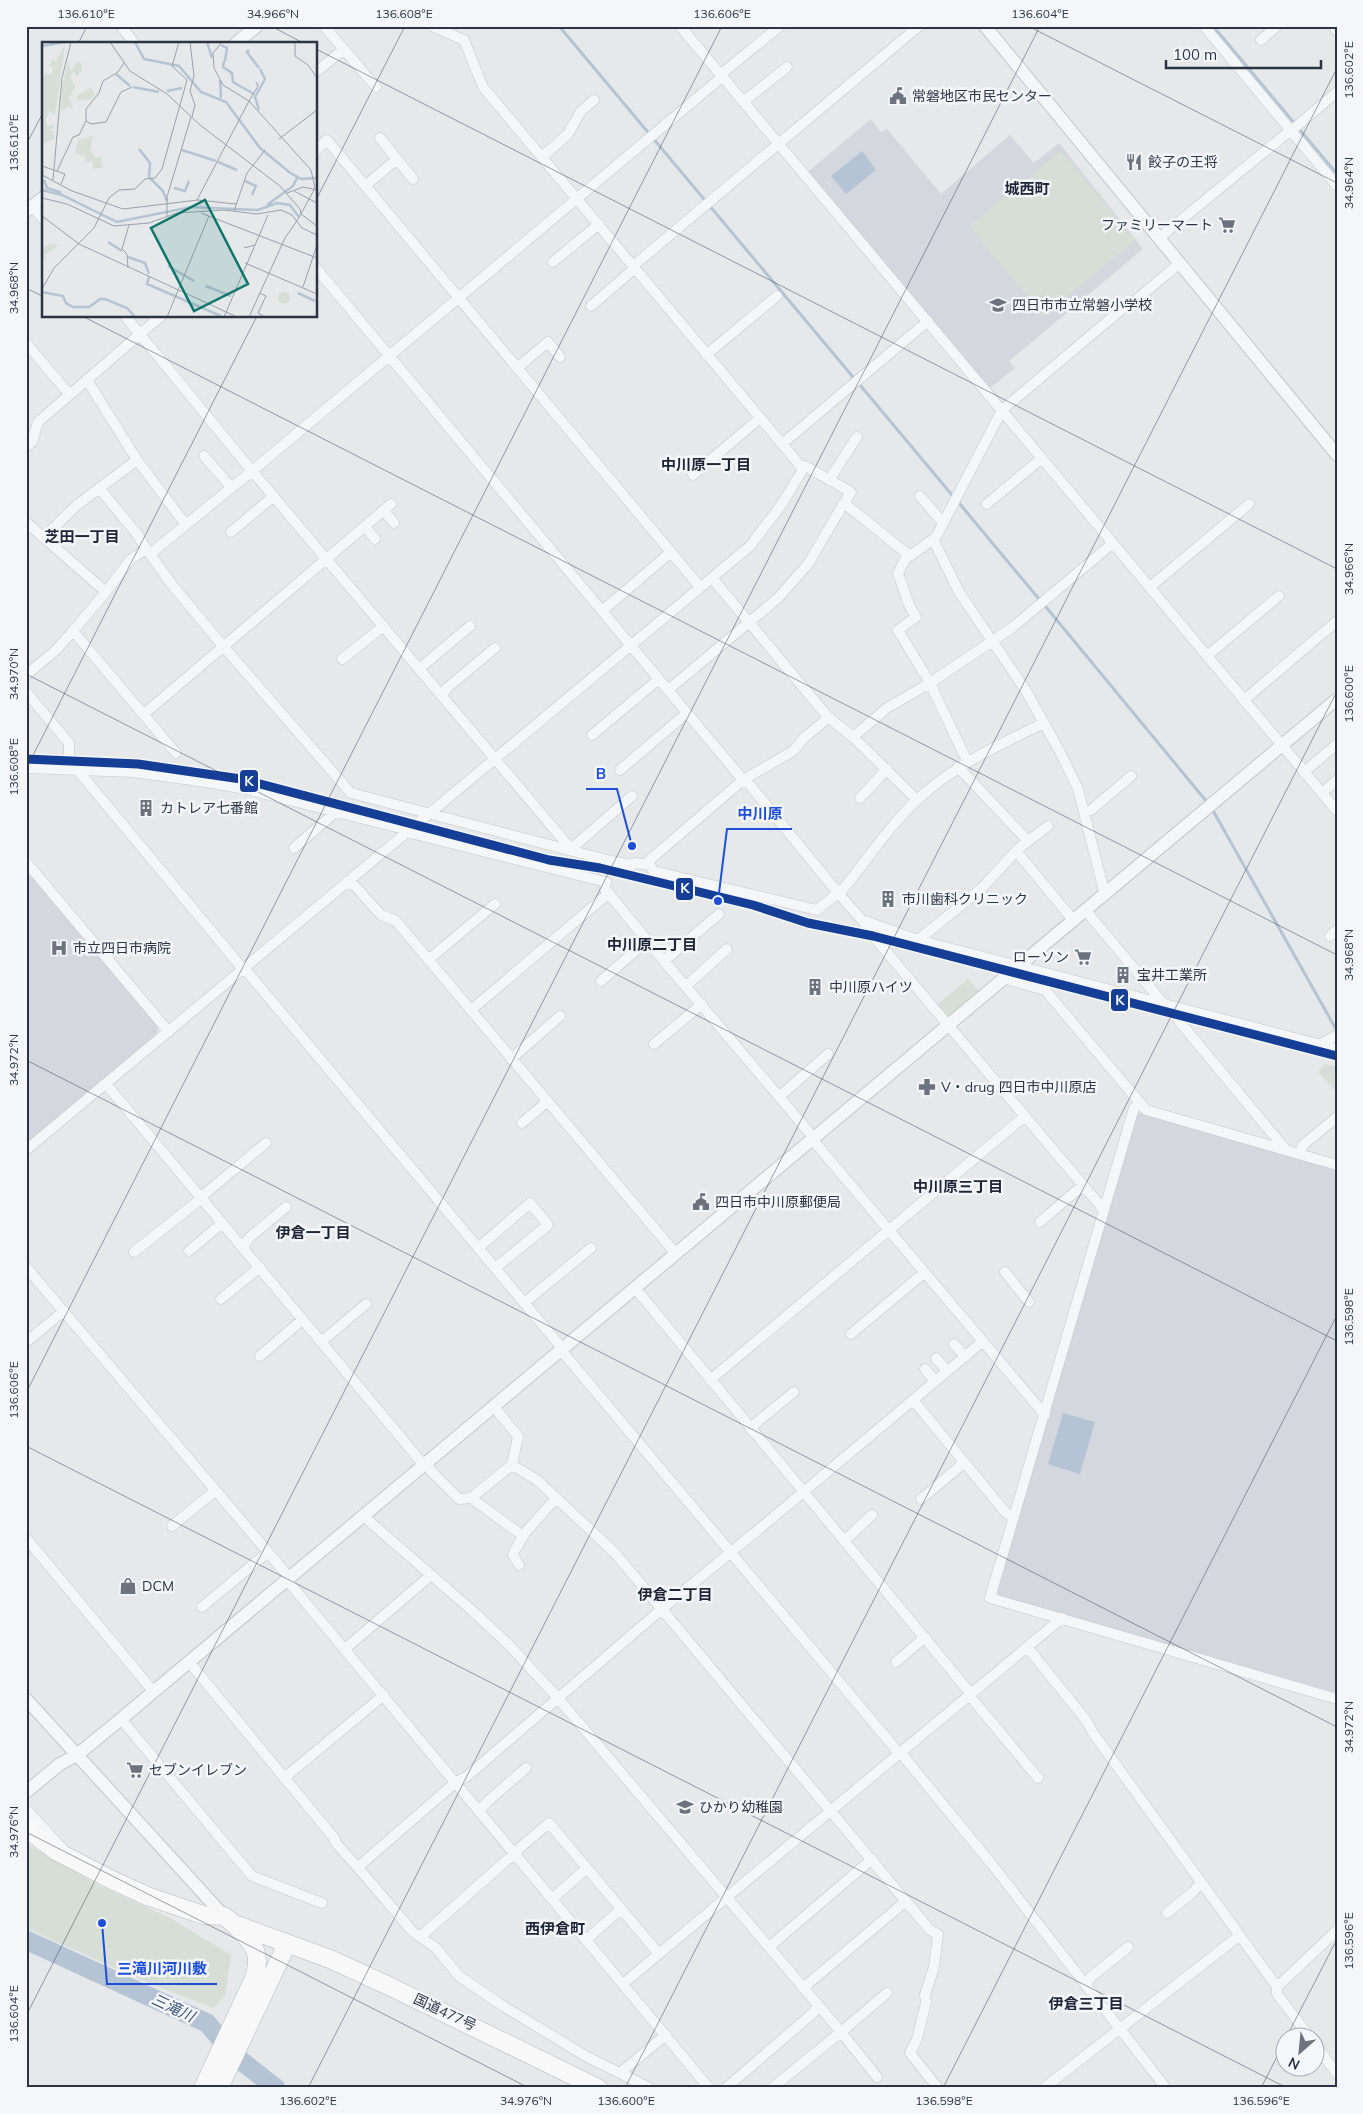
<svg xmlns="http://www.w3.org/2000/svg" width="1363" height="2114" font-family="Mulish,'Noto Sans JP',sans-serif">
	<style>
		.built { fill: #d4d7dd }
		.green { fill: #d6ded6 }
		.water { fill: #b4c4d5 }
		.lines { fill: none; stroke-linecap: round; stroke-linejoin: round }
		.stream { stroke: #b4c4d5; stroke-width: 3 }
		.river { stroke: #b4c4d5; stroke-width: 19 }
		.minor-casing { stroke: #c4c6c8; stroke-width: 11 }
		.tertiary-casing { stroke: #c4c6c8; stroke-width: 14 }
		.trunk-casing { stroke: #b8bbbf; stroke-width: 19 }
		.minor { stroke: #f5f6f7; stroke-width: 10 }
		.tertiary { stroke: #f5f6f7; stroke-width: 12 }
		.trunk { stroke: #f8f8f8; stroke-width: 18 }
		.rail-1-casing { stroke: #f4f6f9; stroke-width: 12 }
		.rail-1 { stroke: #153f97; stroke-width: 9 }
		.ticks { fill: none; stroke: #2b3445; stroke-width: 1; stroke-opacity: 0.45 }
		.labels { text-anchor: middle; stroke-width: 5; stroke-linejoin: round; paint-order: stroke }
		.poi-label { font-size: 14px; fill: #2b3445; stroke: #f4f6f9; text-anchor: start }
		.street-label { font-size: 14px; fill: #2b3445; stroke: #f4f6f9 }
		.neighbourhood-label { font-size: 15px; font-weight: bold; fill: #1d2536; stroke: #f4f6f9 }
		.water-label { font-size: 15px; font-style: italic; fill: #34527a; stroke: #f4f6f9 }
		.inset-river { fill: none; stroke: #b4c4d5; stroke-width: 2.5 }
		.inset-road { fill: none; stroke: #9ba0a8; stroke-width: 1 }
		.view { fill: #0f766e; fill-opacity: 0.15; stroke: #0f766e; stroke-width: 2.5 }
		.inset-edge { fill: none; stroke: #2b3445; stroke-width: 2.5 }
		.leader { fill: none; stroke: #1d4ed8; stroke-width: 2 }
		.callout-dot { fill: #1d4ed8; stroke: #f4f6f9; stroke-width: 2 }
		.callout-label { font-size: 15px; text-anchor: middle; font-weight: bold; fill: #1d4ed8; stroke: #f4f6f9; stroke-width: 5; stroke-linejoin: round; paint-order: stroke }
		.line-badge { stroke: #f4f6f9; stroke-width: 2 }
		.badge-label { font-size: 14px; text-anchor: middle; font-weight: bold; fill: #fff }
		.neatline { fill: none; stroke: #2b3445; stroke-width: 2 }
		.ticks-label { font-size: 12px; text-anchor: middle; fill: #2b3445 }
	</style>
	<rect width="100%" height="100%" fill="#e6e8ea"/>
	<path class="built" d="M871,119L881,132L887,129L941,194L1010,135L1034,163L1059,143L1143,249L1009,361L1015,368L990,388L808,172Z
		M26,869L158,1027L157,1036L26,1144Z
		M1138,1112L1337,1170V1693L999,1596L996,1590Z"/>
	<path class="green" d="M1061,151L1135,241L1043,316L969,226Z
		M968,979L980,992L949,1018L937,1005Z
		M1325,1064L1337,1067V1087L1334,1089L1318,1072Z
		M26,1843L96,1884L170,1918L231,1955L225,1996L213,2008L139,1979L26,1928Z"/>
	<path class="water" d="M862,151L876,170L846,194L831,176Z
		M1063,1413L1095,1422L1080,1474L1048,1464Z"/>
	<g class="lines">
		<path class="stream" d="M559,26L853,377
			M1213,26L1337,174
			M860,385L952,495
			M959,503L1039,599
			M1046,607L1207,802
			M1211,807L1337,1031
			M26,1546L31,1551"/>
		<path class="river" d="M26,1940L207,2023L235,2056L276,2088"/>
		<g class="minor-casing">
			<path id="minor" d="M121,26L135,44
				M324,26L376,87
				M432,26L464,40L483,87L803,469
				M680,26L1337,811
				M1204,26L1337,186
				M1333,26L1337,31
				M1261,40L1277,26
				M316,72L344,49
				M720,75L780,26
				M743,102L787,67
				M1292,130L1337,92
				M380,138L413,179
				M316,150L327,140L700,587
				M542,157L568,134L581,111L594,100
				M365,186L397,159
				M32,206L44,220
				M1159,238L1291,130
				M553,262L599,224
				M633,266L919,26
				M316,268L743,780L749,784L838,893L862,920L873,936L1104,1210
				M591,306L635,268
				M125,316L252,471L571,849
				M26,343L69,394
				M706,355L777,296
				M517,368L548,342L560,357
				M87,380L137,460L186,525
				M782,444L928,321
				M26,447L32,442L38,422L161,316
				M204,456L231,487
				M693,475L760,418
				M829,480L857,437
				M99,488L137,534L146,549
				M920,496L943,523
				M987,504L1042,458
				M384,511L394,523
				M26,522L106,592
				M365,527L375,539
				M231,532L274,496
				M43,538L77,505L137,460
				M933,539L959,592L1026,691L1059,750L1078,789L1105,895
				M150,554L173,586L223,646L351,793L611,861L632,865L635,863L650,865L653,871L817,910L838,893
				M908,554L898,573L909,605L916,617L898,630L930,683L967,761
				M712,578L828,717L853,737L917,800
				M1150,587L1249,504
				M602,611L671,552
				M73,631L176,753
				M1207,656L1279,596
				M342,659L384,626
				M419,669L470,626
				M26,675L55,651L73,631L106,592L130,560L146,549L150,554L252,471L722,77
				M668,690L778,598L808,564L844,503
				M26,692L69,743V757L79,772L243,969L26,1150
				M442,696L447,688L495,648
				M1244,700L1337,621
				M144,714L391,504
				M592,735L659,679
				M853,737L887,708L930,683L1013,627L1113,543
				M958,767L1028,841
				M26,768L133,772L206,782L246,789L400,828L407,832L606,882L605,889L664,961L814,1138
				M620,770L687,713
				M1304,772L1337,744
				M1322,793L1337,780
				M860,798L887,769
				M1084,812L1091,810L1131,776
				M294,848L331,816L335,811
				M571,849L632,796
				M1016,851L1074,921
				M26,862L169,1032
				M645,864L743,780L793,751L804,738L829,717
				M346,882L355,886L381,915L396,921L676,1254
				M839,894C865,863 887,828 917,800C954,765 999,745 1044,723
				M1086,911L1163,1003L1174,1009L1179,1021L1286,1150
				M862,920L918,940L1337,1049
				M1330,936L1337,930
				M918,940L981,889L1019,848L1048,826
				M428,960L495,904
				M664,961L719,914
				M244,968L562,1348
				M243,969L750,546L782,504L805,466L851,492L844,503L910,556L936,537L1002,410L1128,304H1131L1180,263
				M1003,978L1045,990L1146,1110L1337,1165
				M601,981L641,946L649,943
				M686,986L727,949
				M471,1010L609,893
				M654,1044L702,1004
				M1321,1044L1337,1035
				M511,1059L560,1016
				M106,1084L423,1464
				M779,1097L828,1054
				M1140,1103L1134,1108L990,1598L1337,1699
				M522,1123L548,1101
				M812,1139L1045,1415
				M1299,1154L1303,1145L1337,1117
				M201,1197L266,1143
				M1040,1222L1076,1191L1085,1187
				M243,1248L249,1238L286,1207
				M478,1248L530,1203L548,1225L495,1268
				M189,1251L222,1223
				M134,1252L202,1198
				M26,1267L289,1577
				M1005,1272L1029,1302
				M635,1288L971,1694
				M221,1299L260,1267
				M524,1303L591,1248
				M851,1334L924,1273
				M26,1342L64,1311
				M321,1342L366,1304
				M954,1344L965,1357
				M560,1349L899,1753
				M260,1356L302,1320
				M936,1358L947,1371
				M925,1369L935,1381
				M710,1380L1025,1116
				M913,1400L1006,1513L1014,1518
				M493,1406L518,1436L512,1465
				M751,1430L756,1423L794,1392
				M426,1462L431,1471L459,1499L471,1498L512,1465L537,1480L614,1552L930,1930L938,1934L934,1967L925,1995L926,2003L917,2039L910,2053L938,2088
				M471,1498L523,1536
				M921,1499L958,1468L963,1462
				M362,1515L475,1613L508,1644L557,1697L841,2032L772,2088
				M172,1526L215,1491
				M26,1538L153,1691
				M844,1541L872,1515
				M519,1565L513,1555L514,1552L525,1533L556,1498
				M286,1579L709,2088
				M202,1607L268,1552
				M1027,1647L1086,1720L1093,1733L1277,1987V1994L1309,2036
				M345,1649L431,1575
				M189,1662L335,1839V1842L360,1870L413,1932L436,1948L459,1976L503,2006L589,2058L620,2073L666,2035
				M896,1662L925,1637
				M969,1695L1038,1778
				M121,1719L252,1876L322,1903
				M900,1752L994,1867L1166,2088
				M284,1778L384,1695
				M26,1809L61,1847
				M480,1810L487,1802L526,1768
				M515,1852L549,1823L659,1954
				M358,1867L456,1782L466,1777L663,1608L764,1525L982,1342
				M553,1898L587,1868
				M1167,1913L1193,1892L1201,1883
				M420,1937L508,1859L517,1855
				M587,1939L621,1909
				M769,1947L872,1859
				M624,1983L1062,1618
				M1086,1984L1091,1977L1128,1947
				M1277,1987L1337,1930
				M803,1988L906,1901
				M1316,2045L1337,2074
				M620,2073L649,2088
				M877,2077L841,2032L887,1993
				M726,2088L813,2013L818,2006
				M1044,2088L1239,1936"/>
		</g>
		<g class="tertiary-casing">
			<path id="tertiary" d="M985,26L1337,455
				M235,44L257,26
				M26,211L44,197
				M26,1699L224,1916
				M26,1792L60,1764L77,1755L121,1719L1337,699"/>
		</g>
		<g class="trunk-casing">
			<path id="trunk" d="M26,1828L56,1851L112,1880L147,1896L203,1915L224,1916L234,1924L330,1959L391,1987L598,2088
				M203,2088L254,1978C262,1952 254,1945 236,1926
				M219,2088L287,1944"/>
		</g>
		<use href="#minor" class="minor"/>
		<use href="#tertiary" class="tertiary"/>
		<use href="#trunk" class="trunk"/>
		<g class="rail-1-casing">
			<path id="rail-1" d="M26,759L138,764L241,779L549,860L600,868L753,905L808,923L873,936L1337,1056"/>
		</g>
		<use href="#rail-1" class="rail-1"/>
	</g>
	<path class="ticks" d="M271,26L305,44M1028,26L1337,183M78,44L87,26M316,49L1337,569M26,145L44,111M316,200L405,26M26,288L44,297M82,316L1337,955M26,674L1337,1341M26,769L257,316M26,1060L1337,1727M26,1393L722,26M26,1446L1287,2088M26,1832L529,2088M26,2016L1040,26M1287,2036L1337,1939M308,2088L1337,68M625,2088L1337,691M943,2088L1337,1315M1261,2088L1286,2039"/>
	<defs>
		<g id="civic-bare" transform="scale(1.35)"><path d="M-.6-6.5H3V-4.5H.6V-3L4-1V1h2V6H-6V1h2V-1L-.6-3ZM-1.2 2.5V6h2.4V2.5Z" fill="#6c737f" stroke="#f4f6f9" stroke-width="2.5" paint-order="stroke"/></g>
		<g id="restaurant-bare" transform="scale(1.35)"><path d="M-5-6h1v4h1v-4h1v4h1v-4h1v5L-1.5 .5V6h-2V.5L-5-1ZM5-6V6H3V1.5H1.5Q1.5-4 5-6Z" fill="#6c737f" stroke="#f4f6f9" stroke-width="2.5" paint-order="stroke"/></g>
		<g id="supermarket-bare" transform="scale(1.35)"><path d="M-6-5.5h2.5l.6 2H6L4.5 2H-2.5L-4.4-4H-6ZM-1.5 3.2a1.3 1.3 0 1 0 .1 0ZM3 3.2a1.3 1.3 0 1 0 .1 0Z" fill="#6c737f" stroke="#f4f6f9" stroke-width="2.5" paint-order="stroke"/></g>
		<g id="school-bare" transform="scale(1.35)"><path d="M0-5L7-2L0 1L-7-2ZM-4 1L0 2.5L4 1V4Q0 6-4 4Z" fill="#6c737f" stroke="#f4f6f9" stroke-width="2.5" paint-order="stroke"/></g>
		<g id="building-bare" transform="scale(1.35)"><path d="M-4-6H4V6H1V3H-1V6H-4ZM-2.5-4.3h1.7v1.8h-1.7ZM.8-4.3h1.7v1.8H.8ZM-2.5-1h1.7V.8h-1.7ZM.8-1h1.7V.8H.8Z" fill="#6c737f" stroke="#f4f6f9" stroke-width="2.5" paint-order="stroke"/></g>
		<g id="hospital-bare" transform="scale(1.35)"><path d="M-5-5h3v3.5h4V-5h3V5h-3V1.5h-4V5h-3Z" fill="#6c737f" stroke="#f4f6f9" stroke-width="2.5" paint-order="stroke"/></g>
		<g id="pharmacy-bare" transform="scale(1.35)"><path d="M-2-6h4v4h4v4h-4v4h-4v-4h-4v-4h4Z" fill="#6c737f" stroke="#f4f6f9" stroke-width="2.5" paint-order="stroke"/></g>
		<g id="shop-bare" transform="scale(1.35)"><path d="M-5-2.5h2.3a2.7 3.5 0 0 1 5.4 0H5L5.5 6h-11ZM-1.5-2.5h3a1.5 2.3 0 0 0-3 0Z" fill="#6c737f" stroke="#f4f6f9" stroke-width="2.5" paint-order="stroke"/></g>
	</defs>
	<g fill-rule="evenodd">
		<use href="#civic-bare" x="898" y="96"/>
		<use href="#restaurant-bare" x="1134" y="162"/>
		<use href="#supermarket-bare" x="1227" y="225"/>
		<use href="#school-bare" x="998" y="305"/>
		<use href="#building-bare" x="146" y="808"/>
		<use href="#building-bare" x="888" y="899"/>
		<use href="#hospital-bare" x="59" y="948"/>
		<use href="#supermarket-bare" x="1083" y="957"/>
		<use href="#building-bare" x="1123" y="975"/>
		<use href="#building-bare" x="815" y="987"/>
		<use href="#pharmacy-bare" x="927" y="1087"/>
		<use href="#civic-bare" x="701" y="1202"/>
		<use href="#shop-bare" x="128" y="1586"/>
		<use href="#supermarket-bare" x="135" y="1770"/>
		<use href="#school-bare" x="685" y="1807"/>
	</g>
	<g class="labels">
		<g class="poi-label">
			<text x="912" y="101">常磐地区市民センター</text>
			<text x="1148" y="167">餃子の王将</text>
			<text x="1213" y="230" text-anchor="end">ファミリーマート</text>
			<text x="1012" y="310">四日市市立常磐小学校</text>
			<text x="160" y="813">カトレア七番館</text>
			<text x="902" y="904">市川歯科クリニック</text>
			<text x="73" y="953">市立四日市病院</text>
			<text x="1069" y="962" text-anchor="end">ローソン</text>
			<text x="1137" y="980">宝井工業所</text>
			<text x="829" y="992">中川原ハイツ</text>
			<text x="941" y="1092">V・drug 四日市中川原店</text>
			<text x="715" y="1207">四日市中川原郵便局</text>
			<text x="142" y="1591">DCM</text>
			<text x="149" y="1775">セブンイレブン</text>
			<text x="699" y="1812">ひかり幼稚園</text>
		</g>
		<g class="street-label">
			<text transform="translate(445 2012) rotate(25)" y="5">国道477号</text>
		</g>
		<g class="neighbourhood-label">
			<text x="1027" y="194">城西町</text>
			<text x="706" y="470">中川原一丁目</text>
			<text x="82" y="542">芝田一丁目</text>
			<text x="652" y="950">中川原二丁目</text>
			<text x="958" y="1192">中川原三丁目</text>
			<text x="313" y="1238">伊倉一丁目</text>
			<text x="675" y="1600">伊倉二丁目</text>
			<text x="555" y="1934">西伊倉町</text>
			<text x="1086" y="2009">伊倉三丁目</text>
		</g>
		<g class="water-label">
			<text transform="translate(173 2008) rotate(25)" y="5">三滝川</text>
		</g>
	</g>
	<g transform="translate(42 42)">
		<rect width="275" height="275" fill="#e6e8ea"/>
		<path d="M23,3L13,73L8,69L4,77L5,84L11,82L13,87L7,86L11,89L12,97L0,102V36L4,30L9,33L11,26L7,24L12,15V20L14,19ZM26,20L29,29L35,20L40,21V30L37,29L36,35L32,30L28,33L33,46L27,56L31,68L27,65L19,69L20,44ZM49,45L53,53L48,58H35V54ZM51,94L48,109L54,116L59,115L60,126L51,127V120H44L42,114L33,111L36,98ZM9,202L17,203L2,213L6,221L0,215V205ZM236 256a6 6 0 1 1 12 0a6 6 0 1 1-12 0Z" fill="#d6ded6"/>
		<path class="inset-river" d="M93,0L102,17L137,24L159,50L184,60L218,106L247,130L259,137L275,136M165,0L170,16M179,3L185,6L183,19M0,4L22,0M207,8L205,10L217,26M182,19L181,25L190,31L191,40L212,52M74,32L88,44M178,38L179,56M91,45L117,50M125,49L140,46M217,68L213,55L223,37L218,27M97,107L108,121L107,135L121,149L125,159M140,108L174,119M176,120L195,128M2,138L5,146L18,150L19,153M203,139L214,144L210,153M132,146L143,149L147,139M0,148L20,153L75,180L149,165L216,168L235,161L248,163L257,175M225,163L251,144L255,136M66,200L80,209M86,215L103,221L107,232M126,224L152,239M107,235L105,242L179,274M164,244L189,254M0,250L21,254L24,261L31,265H47L58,257H63L85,266L93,275M256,251L273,259"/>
		<path class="inset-road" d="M68,0L88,29L125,52L158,83L238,144L258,167L259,172L254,180M148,0L152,34L148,49L153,63L150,75M253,0V14L266,23L275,36M82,21L76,30L61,39L57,51L44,67V79L49,82L64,80L79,50L90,45M214,40L216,44L207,59L269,128L273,146L259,172L275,184M237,97L275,68M0,124L23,132L19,142M15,129L31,95L37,93L44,79M0,133L30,149L81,167L156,158M11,138L20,36L29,0M252,149L275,161M245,151L261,145L275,148M0,156L25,162L72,184L107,181L135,171L182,168L215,172L239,168L250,173L260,186L275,193M155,158L207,59L181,43L172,26L171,11L180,0M156,158L194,162M192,169L205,131L223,108M159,171L275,216M0,174L37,202L195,275M125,174V155L149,75M202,206L213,203L226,173M203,221L275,252M86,226L85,212L80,207L87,183M261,245L275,203M0,247L12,226L52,186L67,156L77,148L93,147L103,137L113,136L120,127L145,38L130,24L137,0M218,251L224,254L216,271L223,275M125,275L167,174M182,275L213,203M207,275L243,196L254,180"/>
		<path class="view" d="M163,158L206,242L152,269L109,186Z"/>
		<rect width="275" height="275" class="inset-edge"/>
	</g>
	<path class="leader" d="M632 846L617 789H586M718 901L727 829H792M102 1923L107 1984H217"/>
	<g class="callout-dot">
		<circle cx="632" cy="846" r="5"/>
		<circle cx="718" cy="901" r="5"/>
		<circle cx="102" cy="1923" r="5"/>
	</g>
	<g class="callout-label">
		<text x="601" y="779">B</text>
		<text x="760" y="819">中川原</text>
		<text x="162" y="1974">三滝川河川敷</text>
	</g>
	<g class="line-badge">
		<rect x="239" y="769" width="20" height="24" rx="5" fill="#153f97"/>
		<rect x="675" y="877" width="19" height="24" rx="5" fill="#153f97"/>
		<rect x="1110" y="988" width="19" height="24" rx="5" fill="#153f97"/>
	</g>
	<g class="badge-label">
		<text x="249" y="786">K</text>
		<text x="685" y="893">K</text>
		<text x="1120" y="1005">K</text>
	</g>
	<rect width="1363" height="2114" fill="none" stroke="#f4f6f9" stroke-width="55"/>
	<g transform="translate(1300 2052) rotate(207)"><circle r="24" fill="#f4f6f9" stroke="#a4a8b1"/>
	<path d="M0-4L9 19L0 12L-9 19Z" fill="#6c737f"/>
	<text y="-8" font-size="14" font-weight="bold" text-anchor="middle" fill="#2b3445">N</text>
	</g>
	<path d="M1166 60v8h155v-8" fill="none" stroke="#2b3445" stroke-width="2.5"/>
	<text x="1173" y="60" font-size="15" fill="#2b3445" stroke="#f4f6f9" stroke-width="4" paint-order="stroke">100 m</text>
	<rect x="28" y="28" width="1308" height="2058" class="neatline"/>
	<g class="ticks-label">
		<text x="86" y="18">136.610°E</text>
		<text x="273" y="18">34.966°N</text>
		<text x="404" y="18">136.608°E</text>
		<text x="722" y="18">136.606°E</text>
		<text x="1040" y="18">136.604°E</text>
		<text transform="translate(1349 70) rotate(-90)" y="4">136.602°E</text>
		<text transform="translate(14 143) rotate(-90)" y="4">136.610°E</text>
		<text transform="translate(1349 183) rotate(-90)" y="4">34.964°N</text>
		<text transform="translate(14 288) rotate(-90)" y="4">34.968°N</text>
		<text transform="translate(1349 569) rotate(-90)" y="4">34.966°N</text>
		<text transform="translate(14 674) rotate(-90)" y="4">34.970°N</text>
		<text transform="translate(1349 694) rotate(-90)" y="4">136.600°E</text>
		<text transform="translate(14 767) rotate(-90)" y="4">136.608°E</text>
		<text transform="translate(1349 955) rotate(-90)" y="4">34.968°N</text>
		<text transform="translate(14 1060) rotate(-90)" y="4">34.972°N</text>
		<text transform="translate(1349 1317) rotate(-90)" y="4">136.598°E</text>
		<text transform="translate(14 1390) rotate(-90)" y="4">136.606°E</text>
		<text transform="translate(1349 1727) rotate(-90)" y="4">34.972°N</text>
		<text transform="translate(14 1832) rotate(-90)" y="4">34.976°N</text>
		<text transform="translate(1349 1941) rotate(-90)" y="4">136.596°E</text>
		<text transform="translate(14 2014) rotate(-90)" y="4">136.604°E</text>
		<text x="308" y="2105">136.602°E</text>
		<text x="526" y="2105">34.976°N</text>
		<text x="626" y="2105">136.600°E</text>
		<text x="944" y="2105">136.598°E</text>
		<text x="1261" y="2105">136.596°E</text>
	</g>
</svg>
